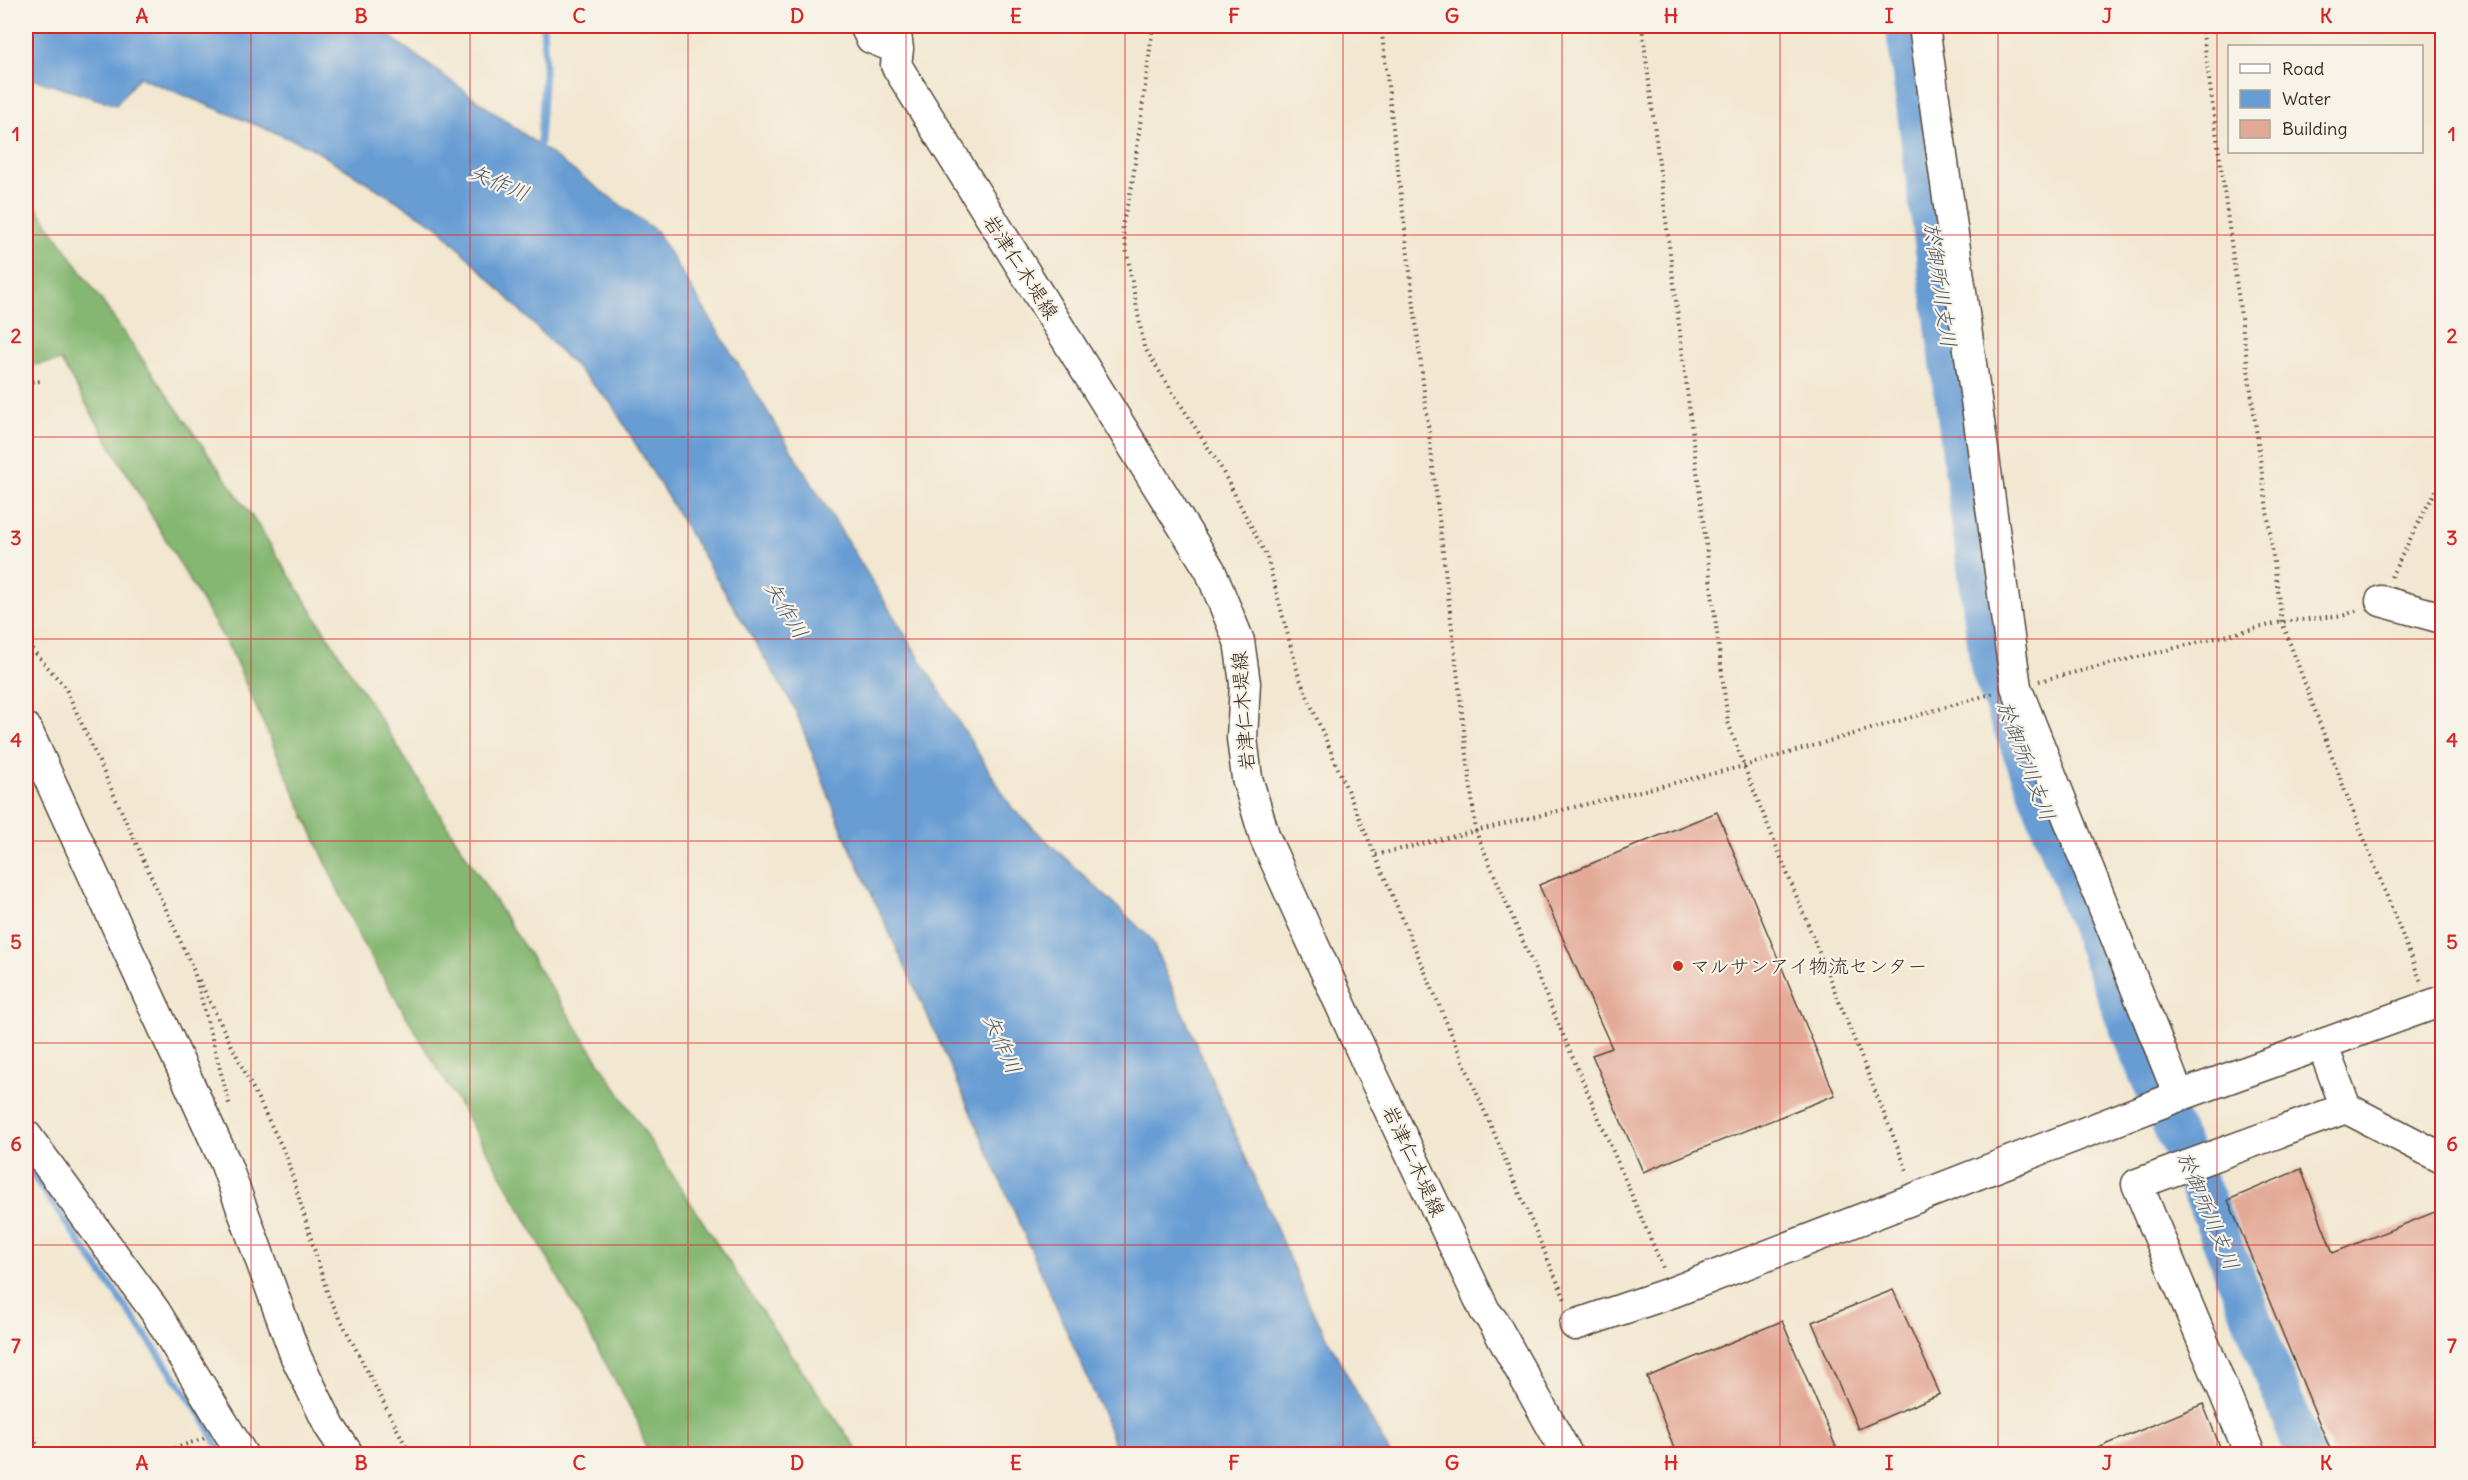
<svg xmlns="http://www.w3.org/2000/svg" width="2468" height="1480" font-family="Delius,'Klee One',sans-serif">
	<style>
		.forest { fill: #85b772; stroke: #607048; stroke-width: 1.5 }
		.water { fill: #679dd4; stroke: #516479; stroke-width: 1.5 }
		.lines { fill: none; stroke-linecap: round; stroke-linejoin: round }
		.stream { stroke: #679dd4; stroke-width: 7 }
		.river { stroke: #679dd4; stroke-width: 39 }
		.building { fill: #e3a997 }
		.minor-casing { stroke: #564639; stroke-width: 33 }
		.path { stroke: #564639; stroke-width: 4; stroke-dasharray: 1.5 4.5; stroke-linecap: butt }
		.minor { stroke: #fff; stroke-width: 30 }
		.grid { fill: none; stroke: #d62828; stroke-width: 1.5; stroke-opacity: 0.55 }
		.poi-dot { fill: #c8321e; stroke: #f7f3e8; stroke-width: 2 }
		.labels { text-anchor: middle; stroke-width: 4.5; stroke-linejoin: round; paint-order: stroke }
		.street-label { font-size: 20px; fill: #3b2a1e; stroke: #f7f3e8 }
		.poi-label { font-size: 20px; fill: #3b2a1e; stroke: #f7f3e8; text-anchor: start }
		.water-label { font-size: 21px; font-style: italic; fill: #4d5867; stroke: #f7f3e8 }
		.neatline { fill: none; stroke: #d62828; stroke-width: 2 }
		.grid-label { font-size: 20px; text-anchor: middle; font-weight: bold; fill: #d62828 }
	</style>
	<rect width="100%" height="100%" fill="#f7f3e8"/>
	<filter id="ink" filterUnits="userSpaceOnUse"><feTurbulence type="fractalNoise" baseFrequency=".0167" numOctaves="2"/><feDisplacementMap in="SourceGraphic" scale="12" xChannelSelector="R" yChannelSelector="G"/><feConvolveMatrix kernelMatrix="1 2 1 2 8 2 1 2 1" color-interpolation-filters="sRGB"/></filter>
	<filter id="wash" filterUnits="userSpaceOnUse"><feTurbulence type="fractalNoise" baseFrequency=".008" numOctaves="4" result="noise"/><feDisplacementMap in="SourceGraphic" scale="24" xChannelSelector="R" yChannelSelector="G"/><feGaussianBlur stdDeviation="1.35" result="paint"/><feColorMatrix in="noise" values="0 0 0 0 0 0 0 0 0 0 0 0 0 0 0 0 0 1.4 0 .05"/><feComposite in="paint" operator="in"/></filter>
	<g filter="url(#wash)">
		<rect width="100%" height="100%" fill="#f2e7d0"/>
		<path class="forest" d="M26,192L257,524L503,914L753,1299L860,1454H648L637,1420L505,1181L360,939L231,651L61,361L26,366Z"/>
		<path class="water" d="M26,26H370L384,32L656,231L1012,808L1151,939L1309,1304L1390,1454H1118L1102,1411L940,1043L843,832L794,707L611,403L437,226L310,147L139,77L116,105L26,77Z"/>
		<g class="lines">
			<path class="stream" d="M539,155L545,70L543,26
				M26,1166L203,1417L222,1454"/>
			<path class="river" d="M1905,26L1990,669L2139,1054L2208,1206L2305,1454"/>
		</g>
		<g id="blocks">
			<path class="building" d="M1717,812L1835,1095L1643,1172L1592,1055L1612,1048L1539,885Z
				M2301,1169L2333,1253L2442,1209V1454H2332L2228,1200Z
				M1893,1290L1940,1394L1858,1429L1812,1322Z
				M1782,1321L1839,1454H1676L1647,1377Z
				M2203,1404L2223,1454H2084Z"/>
		</g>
	</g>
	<g filter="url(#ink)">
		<use href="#blocks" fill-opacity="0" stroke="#564639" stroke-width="1.5"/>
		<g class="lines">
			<g class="minor-casing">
				<path id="minor" d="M865,26L871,38L898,49
					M895,26L898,49L896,65L1210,570L1239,641L1245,683L1242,738L1247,778L1265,838L1367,1063L1485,1311L1493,1321L1567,1454
					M1924,26L2016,687L2179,1096
					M2381,601L2442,618
					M26,728L225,1162L296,1357L330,1427L348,1454
					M2322,1044L2346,1108L2442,1158
					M26,1135L155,1311L242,1454
					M1575,1325L1673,1292L2179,1096L2442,1001
					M2250,1454L2137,1184L2346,1108"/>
			</g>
			<path class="path" d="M1153,26L1132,186L1122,226L1144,347L1221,468L1267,557L1299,677L1566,1302
				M1381,26L1476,832L1663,1268
				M1642,26L1728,722L1744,766L1908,1173
				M2202,26L2282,622L2345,791L2421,982
				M26,382L42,381
				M2391,577L2426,508L2442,481
				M26,632L31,648L65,687L194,971L230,1107
				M2039,681L2282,622L2345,615L2359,610
				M1376,855L1744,766L1994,693
				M199,980L286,1155L328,1295L410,1454
				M26,1414L40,1454
				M157,1454L205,1438"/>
			<use href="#minor" class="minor"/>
		</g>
	</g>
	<path class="grid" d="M251,26V1454M470,26V1454M688,26V1454M906,26V1454M1125,26V1454M1343,26V1454M1562,26V1454M1780,26V1454M1998,26V1454M2217,26V1454M26,235H2442M26,437H2442M26,639H2442M26,841H2442M26,1043H2442M26,1245H2442"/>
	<circle class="poi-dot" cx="1678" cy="966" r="6"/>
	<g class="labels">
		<g class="street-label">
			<text transform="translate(1021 267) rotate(57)" y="7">岩津仁木堤線</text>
			<text transform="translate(1243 711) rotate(-94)" y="7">岩津仁木堤線</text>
			<text transform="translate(1414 1161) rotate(65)" y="7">岩津仁木堤線</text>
		</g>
		<g class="poi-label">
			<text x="1690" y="973">マルサンアイ物流センター</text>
		</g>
		<g class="water-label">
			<text transform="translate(499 183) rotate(23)" y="7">矢作川</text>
			<text transform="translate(1940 285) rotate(82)" y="7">於御所川支川</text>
			<text transform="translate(786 610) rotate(59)" y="7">矢作川</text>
			<text transform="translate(2026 761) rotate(69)" y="7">於御所川支川</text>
			<text transform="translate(1002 1044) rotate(66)" y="7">矢作川</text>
			<text transform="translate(2208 1211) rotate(67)" y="7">於御所川支川</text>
		</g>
	</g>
	<rect width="2468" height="1480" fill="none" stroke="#f7f3e8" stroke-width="66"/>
	<rect x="2228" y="45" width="195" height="108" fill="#f7f3e8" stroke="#aca397" stroke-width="1.5"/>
	<rect x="2240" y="64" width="30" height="9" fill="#ffffff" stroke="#aca397" stroke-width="1.5"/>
	<text x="2282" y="75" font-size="18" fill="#3b2a1e">Road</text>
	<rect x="2240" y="90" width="30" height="18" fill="#679dd4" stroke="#aca397" stroke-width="1.5"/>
	<text x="2282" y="105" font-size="18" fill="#3b2a1e">Water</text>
	<rect x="2240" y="120" width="30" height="18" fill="#e3a997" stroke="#aca397" stroke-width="1.5"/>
	<text x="2282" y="135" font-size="18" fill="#3b2a1e">Building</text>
	<rect x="33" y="33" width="2402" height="1414" class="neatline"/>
	<g class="grid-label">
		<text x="142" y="23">A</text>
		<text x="361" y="23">B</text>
		<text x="579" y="23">C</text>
		<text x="797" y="23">D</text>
		<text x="1016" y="23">E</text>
		<text x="1234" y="23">F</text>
		<text x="1452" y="23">G</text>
		<text x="1671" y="23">H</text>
		<text x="1889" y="23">I</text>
		<text x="2107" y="23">J</text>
		<text x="2326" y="23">K</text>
		<text x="16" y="141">1</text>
		<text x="2452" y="141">1</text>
		<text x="16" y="343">2</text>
		<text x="2452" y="343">2</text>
		<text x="16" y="545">3</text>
		<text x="2452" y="545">3</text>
		<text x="16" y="747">4</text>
		<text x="2452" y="747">4</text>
		<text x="16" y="949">5</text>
		<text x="2452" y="949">5</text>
		<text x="16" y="1151">6</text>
		<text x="2452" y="1151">6</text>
		<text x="16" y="1353">7</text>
		<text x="2452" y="1353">7</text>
		<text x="142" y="1470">A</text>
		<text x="361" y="1470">B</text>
		<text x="579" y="1470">C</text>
		<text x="797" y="1470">D</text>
		<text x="1016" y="1470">E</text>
		<text x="1234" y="1470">F</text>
		<text x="1452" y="1470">G</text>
		<text x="1671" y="1470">H</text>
		<text x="1889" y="1470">I</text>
		<text x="2107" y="1470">J</text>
		<text x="2326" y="1470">K</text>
	</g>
</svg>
